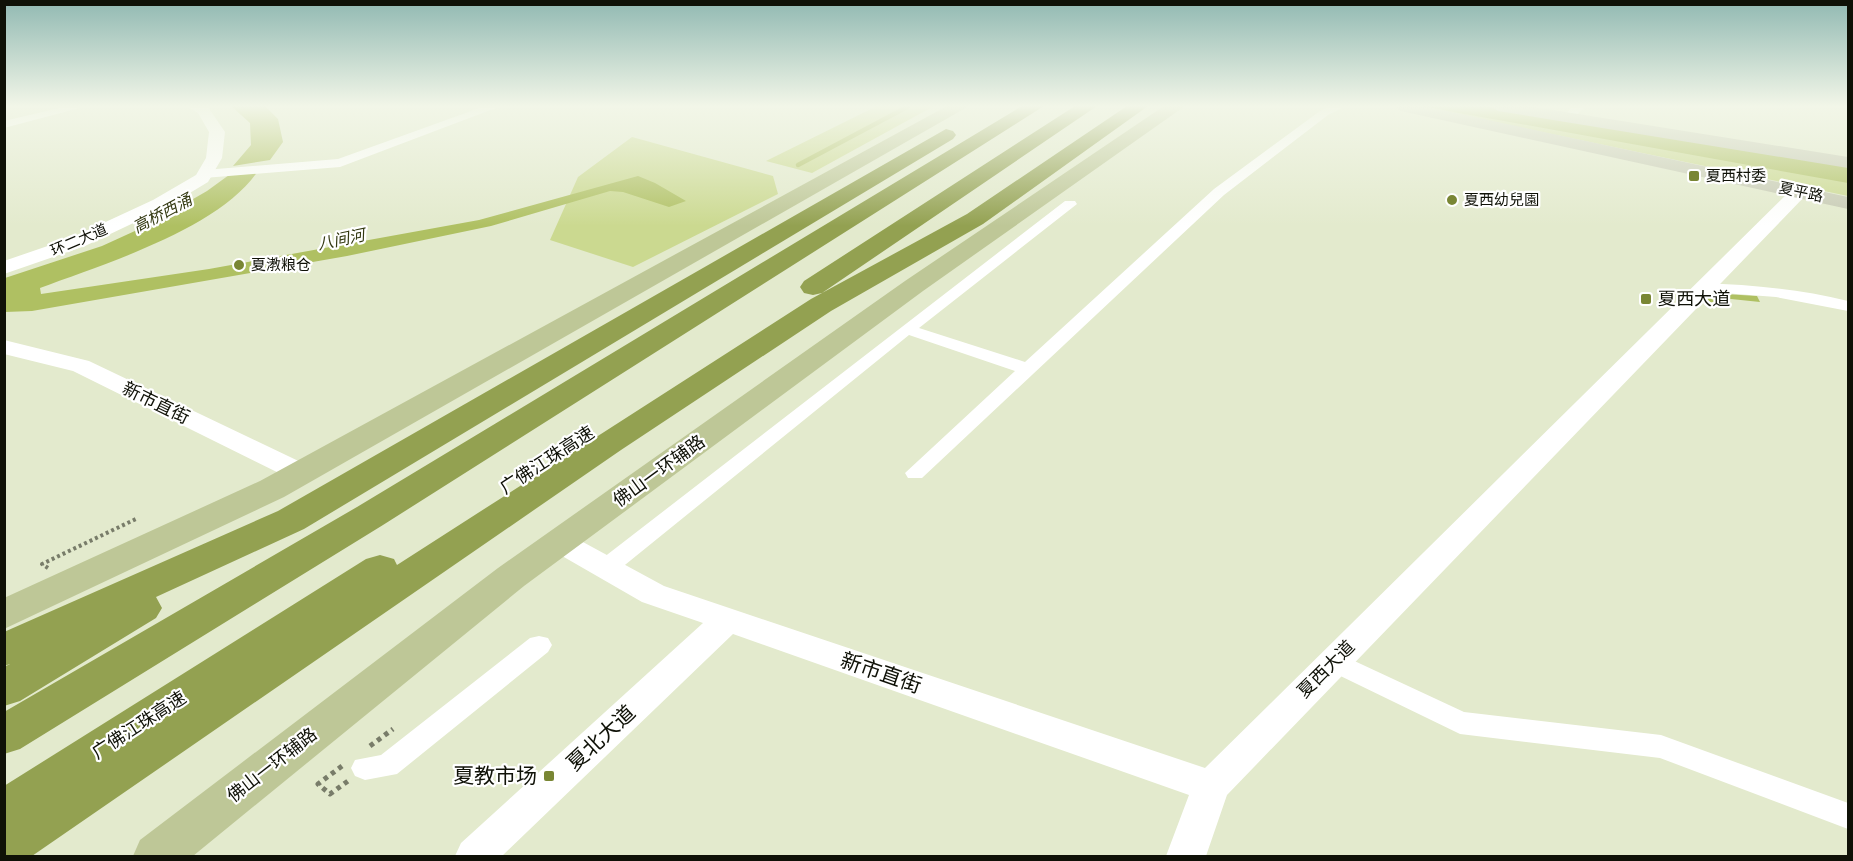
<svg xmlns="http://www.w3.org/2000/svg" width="1853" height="861" font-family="'Alegreya Sans','Noto Sans SC',sans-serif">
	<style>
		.green { fill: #cbd990 }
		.water { fill: #afc062 }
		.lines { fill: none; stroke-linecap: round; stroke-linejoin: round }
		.stream { stroke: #afc062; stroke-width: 4.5 }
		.path-far1 { stroke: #787c69; stroke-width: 4; stroke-dasharray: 3 3; stroke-linecap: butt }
		.path { stroke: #787c69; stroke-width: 5; stroke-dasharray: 4.5 4.5; stroke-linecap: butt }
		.minor { fill: #fff; fill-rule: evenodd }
		.tertiary { fill: #fff; fill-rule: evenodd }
		.secondary { fill: #c7cab4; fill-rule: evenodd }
		.primary { fill: #bec797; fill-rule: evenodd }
		.motorway { fill: #93a151; fill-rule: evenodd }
		.poi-dot { fill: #798634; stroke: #fff; stroke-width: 2 }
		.labels { text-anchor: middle; stroke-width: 4.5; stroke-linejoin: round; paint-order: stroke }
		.far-poi-label { font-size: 15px; fill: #0f1107; stroke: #fff; text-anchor: start }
		.far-street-label { font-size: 15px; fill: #0f1107; stroke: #fff }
		.far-water-label { font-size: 16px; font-style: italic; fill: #333911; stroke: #fff }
		.poi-label { font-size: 18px; fill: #0f1107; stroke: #fff; text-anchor: start }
		.street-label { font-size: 18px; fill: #0f1107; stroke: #fff }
		.near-street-label { font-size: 21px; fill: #0f1107; stroke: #fff }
		.near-poi-label { font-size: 21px; fill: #0f1107; stroke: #fff; text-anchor: end }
	</style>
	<rect width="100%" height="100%" fill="#e3eacd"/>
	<path class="green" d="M877,106H934L812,173L766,161Z
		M1417,106H1479L1848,165V196Z
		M632,137L773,176L778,194L633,267L550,240L578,177Z"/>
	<path class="water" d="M231,106H265L278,119L283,142L270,160L233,166L251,145L250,123Z
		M1421,106H1485L1848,167V183Z
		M258,171C219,229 104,264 40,288L41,294L209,269L479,220L638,176L655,183L686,201L669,207L623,192L610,191L491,226L347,256L32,311L5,312V278L102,246L148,225L207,191L229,175Z
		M1708,293L1757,296L1760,302L1731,299L1707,303L1697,299Z"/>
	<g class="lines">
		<path class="stream" d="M798,165L909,106"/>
		<path class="path-far1" d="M48,568L42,564L138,518"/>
		<path class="path" d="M370,746L393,729
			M342,766L318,784L330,794L348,781"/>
		<path class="minor" d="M68,106H87L4,128V121Z
			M485,106H501L340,167L204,178L198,174L204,170L338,159Z
			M1331,106H1346L1328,115L1224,195L922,478H908L905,473L1015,371L909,335L615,573L607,575L599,573L595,567L599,561L1065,201H1075L1077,204L919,328L1025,362L1214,189L1320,111Z
			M1573,106H1585L1573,119H1565L1563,117Z
			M1703,283C1752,285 1800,289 1848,301V311L1776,297L1697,291L1695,288L1697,285Z
			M539,636L548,638L552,645L548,652L397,774L365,780L355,776L351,768L355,760L381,755L530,638Z
			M1333,651L1464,712L1661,735L1848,803V829L1660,758L1460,734L1324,668L1320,661L1324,654Z"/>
		<path class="tertiary" d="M187,106L208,107L225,132L222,158L208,182L165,208L85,246L4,274V261L71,238L153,200L196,175L206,158L209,132L198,113Z
			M1799,187L1805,188L1808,192L1805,196L1227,795L1206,856H1166L1189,795L733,634L502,856H455L461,843L703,623L642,602L550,549L545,542L550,535L560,532L570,535L664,586L1205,768L1793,188Z
			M4,340L89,361L311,467L314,473L311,479L301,481L291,479L73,371L4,354Z"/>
		<path class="secondary" d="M1393,106H1423L1848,197V209L1401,111Z
			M1490,106H1528L1848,157V168L1498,111Z"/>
		<path class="primary" d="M947,106H969L284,497L4,629V598L260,481Z
			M1164,106H1185L923,291L524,586L193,856H133L140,840L498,568L905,281Z"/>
		<path class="motorway" d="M1022,106H1044L383,525L20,749L4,754V712L357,507Z
			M1075,106H1097L822,293L813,295L804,293L800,287L804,281Z
			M1127,106H1148L983,224L831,311L621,450L32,856H4V786L366,559L380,555L394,559L397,565L811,299L967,214Z
			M946,129L953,131L956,135L953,139L304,529L156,597L162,608L156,618L20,701L4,706V667L10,664L4,666V632L278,511Z"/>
	</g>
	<linearGradient id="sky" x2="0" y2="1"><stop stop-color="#91b9b2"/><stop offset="0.47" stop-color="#f2f6e8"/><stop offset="1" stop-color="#f2f6e8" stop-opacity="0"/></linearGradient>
	<rect width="1853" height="226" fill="url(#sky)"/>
	<g class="poi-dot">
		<rect x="1688" y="170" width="12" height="12" rx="3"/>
		<circle cx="1452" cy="200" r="6"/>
		<circle cx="239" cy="265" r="6"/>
		<rect x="1640" y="293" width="12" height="12" rx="3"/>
		<rect x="543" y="770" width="12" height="12" rx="3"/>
	</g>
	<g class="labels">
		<g class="far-poi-label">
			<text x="1706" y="181">夏西村委</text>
			<text x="1464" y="205">夏西幼兒園</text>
			<text x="251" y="270">夏漖粮仓</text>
		</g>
		<g class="far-street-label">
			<text transform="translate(1801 192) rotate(12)" y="5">夏平路</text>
			<text transform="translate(79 240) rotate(-23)" y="5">环二大道</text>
		</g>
		<g class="far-water-label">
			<text transform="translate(162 213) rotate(-28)" y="6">高桥西涌</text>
			<text transform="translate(341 239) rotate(-12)" y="6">八间河</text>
		</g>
		<g class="poi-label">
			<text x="1658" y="305">夏西大道</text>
		</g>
		<g class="street-label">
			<text transform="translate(156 403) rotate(26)" y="6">新市直街</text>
			<text transform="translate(547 460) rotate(-33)" y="6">广佛江珠高速</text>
			<text transform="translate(659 471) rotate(-36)" y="6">佛山一环辅路</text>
			<text transform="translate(1326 669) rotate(-45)" y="6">夏西大道</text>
			<text transform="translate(139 725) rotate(-33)" y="6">广佛江珠高速</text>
			<text transform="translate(272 765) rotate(-38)" y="6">佛山一环辅路</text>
		</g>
		<g class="near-street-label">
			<text transform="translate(881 673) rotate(19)" y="7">新市直街</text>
			<text transform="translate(601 738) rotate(-43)" y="7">夏北大道</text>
		</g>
		<g class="near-poi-label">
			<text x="537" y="783">夏教市场</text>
		</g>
	</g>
	<rect width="1853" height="861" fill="none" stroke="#0f1107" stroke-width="12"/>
</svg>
